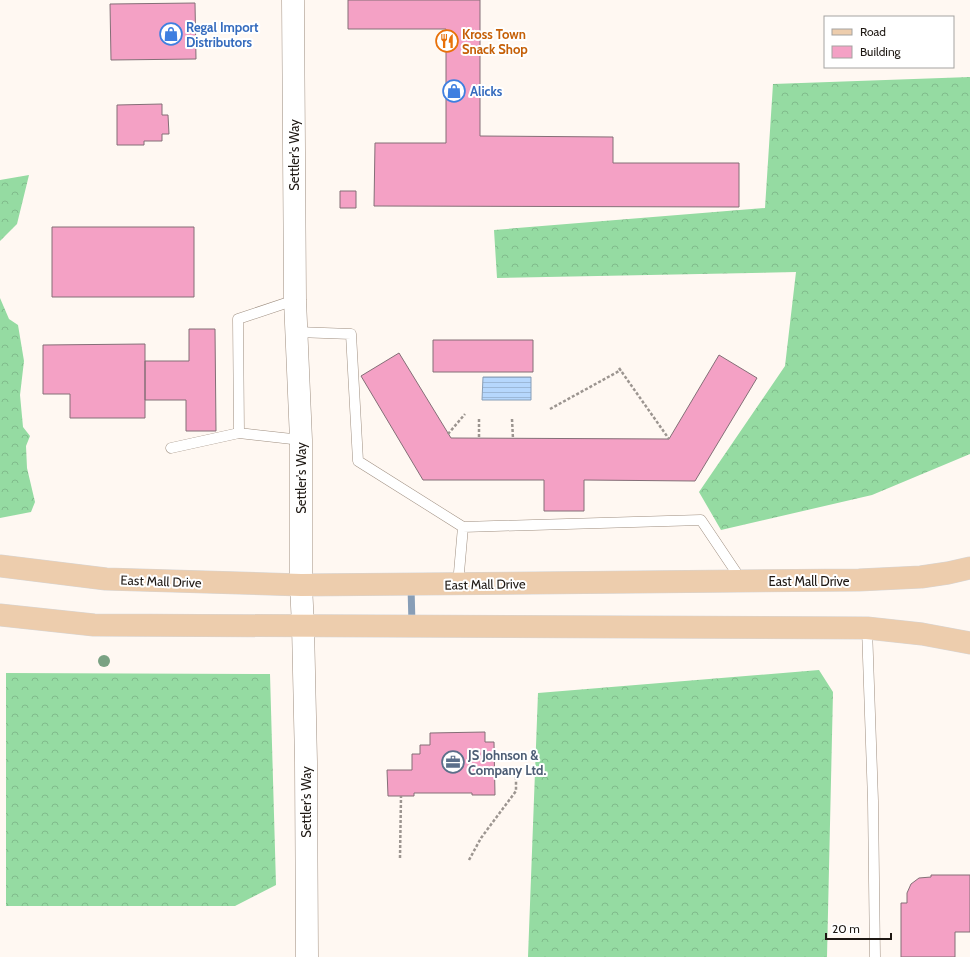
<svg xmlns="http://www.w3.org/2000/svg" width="970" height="957" font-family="Cabin,sans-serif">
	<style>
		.forest { fill: url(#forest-crowns) }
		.water { fill: url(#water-rules); stroke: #889eb7 }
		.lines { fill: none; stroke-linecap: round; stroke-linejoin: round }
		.stream { stroke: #889eb7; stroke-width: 7 }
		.building { fill: #f4a1c5; stroke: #846f77 }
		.service-casing { stroke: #9f8f81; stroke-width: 11 }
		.secondary-casing { stroke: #9f8f81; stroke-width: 23 }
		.primary-casing { stroke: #d6d5d5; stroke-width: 23 }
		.path { stroke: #9c9590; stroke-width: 2.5; stroke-dasharray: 3 2; stroke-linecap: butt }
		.service { stroke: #fff; stroke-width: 10 }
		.secondary { stroke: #fff; stroke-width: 22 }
		.primary { stroke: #edcdad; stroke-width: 22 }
		.tree { fill: #7aa283 }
		.labels { text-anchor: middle; stroke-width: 4; stroke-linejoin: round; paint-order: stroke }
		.shop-label { font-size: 13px; font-weight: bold; fill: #366cbe; stroke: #fff; text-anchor: start }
		.food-label { font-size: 13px; font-weight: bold; fill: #c56008; stroke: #fff; text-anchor: start }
		.street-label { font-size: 13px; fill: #1e1813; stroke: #fff }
		.service-label { font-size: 13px; font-weight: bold; fill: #4e5e75; stroke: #fff; text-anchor: start }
	</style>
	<defs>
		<pattern id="forest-crowns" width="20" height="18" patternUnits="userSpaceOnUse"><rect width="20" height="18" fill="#95dba2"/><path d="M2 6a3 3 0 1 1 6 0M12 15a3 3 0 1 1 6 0" fill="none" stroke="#80bb8b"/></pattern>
		<pattern id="water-rules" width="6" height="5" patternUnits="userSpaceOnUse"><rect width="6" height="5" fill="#b6d7fd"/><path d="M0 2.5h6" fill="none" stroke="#9cb8d8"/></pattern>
	</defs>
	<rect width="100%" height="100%" fill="#fff8f2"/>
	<path class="forest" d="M970,77V454L872,495L721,530L699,492L785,366L796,272L497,278L494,230L765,208L773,84Z
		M29,175L17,224L0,241V180Z
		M0,298L9,319L18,325L24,361L20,395L23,427L30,436L26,446L27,468L35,502L31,512L0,518Z
		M819,670L833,692L827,957H528L538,693Z
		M6,673L270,674L276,885L235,906H6Z"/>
	<path class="water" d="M483,377H531V400H482Z"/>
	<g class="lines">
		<path class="stream" d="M411,587L412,624"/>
	</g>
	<path class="building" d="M348,0H480V136L613,137V163H739V207L374,206L375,143H446V29H348Z
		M195,3L196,59L111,60L110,4Z
		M162,104V115H168L169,134H162V141H144V145H117V105Z
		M340,191H356V208H340Z
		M52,227H194V297H52Z
		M189,329H215L216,431H186V400H145V361H189Z
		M433,340H533V372H433Z
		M145,344V418H70V394H43V345Z
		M399,353L451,438L669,439L719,355L757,378L695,481L584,480V511H544V480H423L361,376Z
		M485,732V742H494L495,795H472V793H414V796H388L387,770H412V754H420V745H430V733Z
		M931,875H970V932H955V957H901V903H907V893L911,884L919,878L931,877Z"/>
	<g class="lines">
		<g class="service-casing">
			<path id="service" d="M295,300L238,319L239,433L301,440
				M297,332L351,334L358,461L463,527L701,520L742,581
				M171,448L239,433
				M458,584L463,527
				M867,628L873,801L875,957"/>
		</g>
		<g class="secondary-casing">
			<path id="secondary" d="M293,0L295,300L301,440V585L303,626L306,762L307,957"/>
		</g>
		<g class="primary-casing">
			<path id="primary" d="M0,566L106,579L301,585L859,580L921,577L948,573L970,568
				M0,615L94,625L867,628L922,634L970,643"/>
		</g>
		<path class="path" d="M619,368L669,439
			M550,409L621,370
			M479,419V438
			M512,419L513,439
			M448,434L465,414
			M400,858L401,796
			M469,860L481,838L516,791V775"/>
		<use href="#service" class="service"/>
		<use href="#secondary" class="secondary"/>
		<use href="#primary" class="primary"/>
	</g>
	<circle class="tree" cx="104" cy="661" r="6"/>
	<defs>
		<g id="shop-ring" transform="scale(1.15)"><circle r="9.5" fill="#fff" stroke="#3f7fe0" stroke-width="1.5"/><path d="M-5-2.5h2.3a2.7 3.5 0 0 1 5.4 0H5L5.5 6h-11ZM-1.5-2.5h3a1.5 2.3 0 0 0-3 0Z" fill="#3f7fe0"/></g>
		<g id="restaurant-ring" transform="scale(1.15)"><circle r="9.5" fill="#fff" stroke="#e8710a" stroke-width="1.5"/><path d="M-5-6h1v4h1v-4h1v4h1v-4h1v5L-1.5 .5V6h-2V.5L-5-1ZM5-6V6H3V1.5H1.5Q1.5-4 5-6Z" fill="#e8710a"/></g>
		<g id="office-ring" transform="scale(1.15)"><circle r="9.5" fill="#fff" stroke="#5c6f8a" stroke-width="1.5"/><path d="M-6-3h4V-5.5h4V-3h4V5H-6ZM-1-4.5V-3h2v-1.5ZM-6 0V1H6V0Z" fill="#5c6f8a"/></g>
	</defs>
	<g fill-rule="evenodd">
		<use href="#shop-ring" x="171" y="34"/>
		<use href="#restaurant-ring" x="447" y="41"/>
		<use href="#shop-ring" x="454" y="91"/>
		<use href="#office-ring" x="453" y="762"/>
	</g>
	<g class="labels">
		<g class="shop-label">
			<text x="186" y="32">Regal Import<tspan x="186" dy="15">Distributors</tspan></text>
			<text x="470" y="96">Alicks</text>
		</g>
		<g class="food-label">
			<text x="462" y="39">Kross Town<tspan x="462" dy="15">Snack Shop</tspan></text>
		</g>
		<g class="street-label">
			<text transform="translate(294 155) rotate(-90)" y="5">Settler's Way</text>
			<text transform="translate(301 478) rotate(-90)" y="5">Settler's Way</text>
			<text transform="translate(161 581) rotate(2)" y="5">East Mall Drive</text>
			<text x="809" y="586">East Mall Drive</text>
			<text transform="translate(485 584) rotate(-1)" y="5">East Mall Drive</text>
			<text transform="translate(306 802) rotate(-90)" y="5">Settler's Way</text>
		</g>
		<g class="service-label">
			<text x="468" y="760">JS Johnson &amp;<tspan x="468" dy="15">Company Ltd.</tspan></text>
		</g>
	</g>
	<rect x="824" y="16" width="130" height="52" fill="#ffffff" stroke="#a5a3a1"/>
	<rect x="832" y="29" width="20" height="6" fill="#edcdad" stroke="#a5a3a1"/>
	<text x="860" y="36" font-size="12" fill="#1e1813">Road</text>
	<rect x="832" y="46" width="20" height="12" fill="#f4a1c5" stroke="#a5a3a1"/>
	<text x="860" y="56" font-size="12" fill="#1e1813">Building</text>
	<path d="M826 933v6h65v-6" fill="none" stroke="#1e1813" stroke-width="2"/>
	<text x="832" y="933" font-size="12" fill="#1e1813" stroke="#ffffff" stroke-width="3" paint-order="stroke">20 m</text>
</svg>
